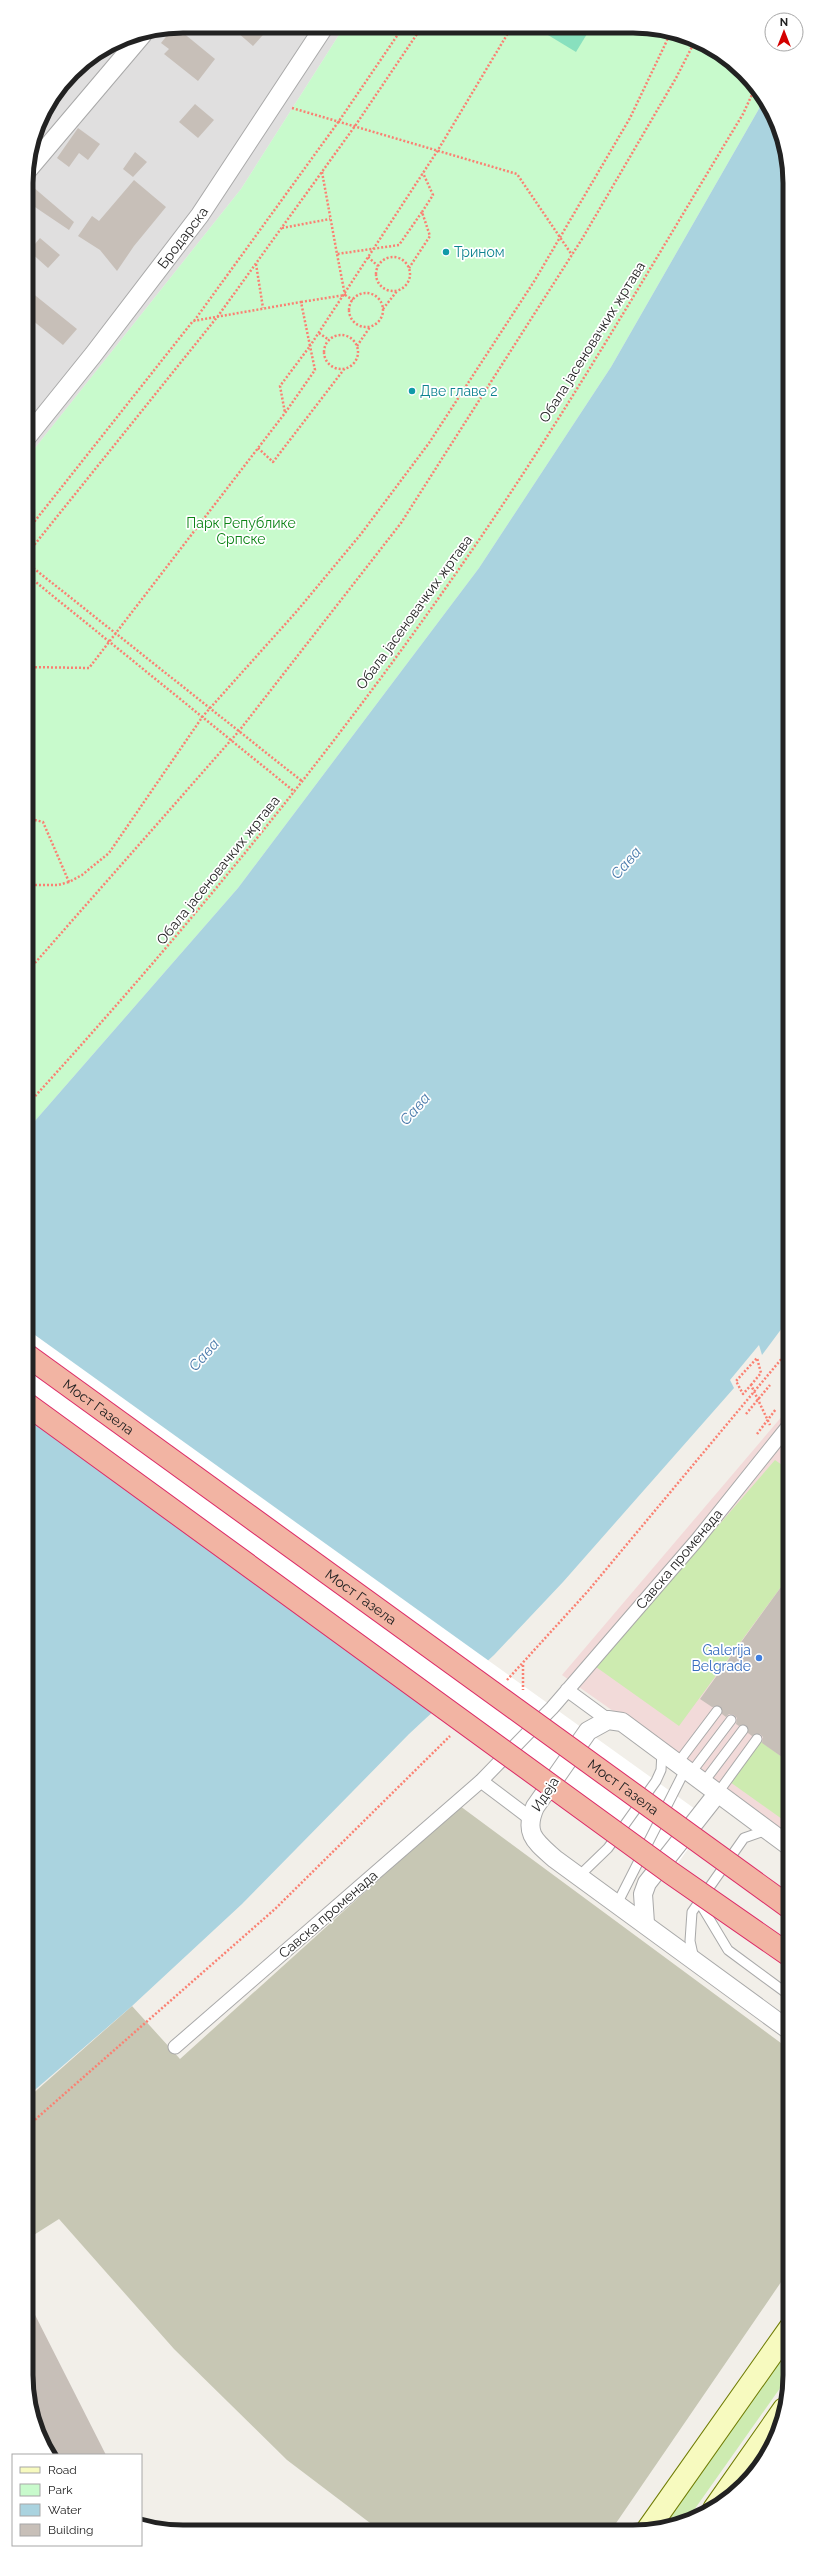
<svg xmlns="http://www.w3.org/2000/svg" width="816" height="2558" font-family="Raleway,sans-serif">
	<style>
		.residential { fill: #e0dfdf }
		.commercial { fill: #f2dad9 }
		.construction { fill: #c7c7b4 }
		.grass { fill: #cdebb0 }
		.park { fill: #c8facc }
		.pitch { fill: #88e0be }
		.water { fill: #aad3df }
		.pier { fill: #fff }
		.building { fill: #c7bfb8 }
		.lines { fill: none; stroke-linecap: round; stroke-linejoin: round }
		.service-casing { stroke: #a9a9a9; stroke-width: 11 }
		.pedestrian-casing { stroke: #a9a9a9; stroke-width: 15 }
		.minor-casing { stroke: #a9a9a9; stroke-width: 20 }
		.secondary-casing { stroke: #707d05; stroke-width: 24 }
		.path { stroke: #fa8072; stroke-width: 2.5; stroke-dasharray: 2 2; stroke-linecap: butt }
		.service { stroke: #fff; stroke-width: 9 }
		.pedestrian { stroke: #fff; stroke-width: 13 }
		.minor { stroke: #fff; stroke-width: 18 }
		.secondary { stroke: #f7fabf; stroke-width: 22 }
		.trunk-bridge-casing { stroke: #dc2a67; stroke-width: 24; stroke-linecap: butt }
		.trunk-bridge { stroke: #f2b4a3; stroke-width: 22 }
		.culture-dot { fill: #0f9aa8; stroke: #fff; stroke-width: 1.5 }
		.shop-dot { fill: #3f7fe0; stroke: #fff; stroke-width: 1.5 }
		.labels { text-anchor: middle; stroke-width: 3.5; stroke-linejoin: round; paint-order: stroke }
		.street-label { font-size: 14px; fill: #222; stroke: #fff }
		.culture-label { font-size: 14px; fill: #0d838f; stroke: #fff; text-anchor: start }
		.park-label { font-size: 14px; fill: #0c8416; stroke: #fff }
		.shop-label { font-size: 14px; fill: #366cbe; stroke: #fff; text-anchor: end }
		.water-label { font-size: 15px; font-style: italic; fill: #4a7aab; stroke: #fff }
		.rim { fill: none; stroke: #222; stroke-width: 5 }
	</style>
	<rect width="100%" height="100%" fill="#f2efe9"/>
	<path class="residential" d="M183,26L344,27L241,189L27,458L26,173L38,123L72,72L123,38Z"/>
	<path class="commercial" d="M789,1408V1835L562,1675Z"/>
	<path class="construction" d="M460,1806L789,2049L790,2269L612,2529H378L287,2460L174,2349L59,2219L29,2238V2097L132,2006L180,2059Z"/>
	<path class="grass" d="M775,1460L789,1470V1576L679,1726L596,1667Z
		M760,1741L789,1762V1824L730,1782Z
		M790,2343V2374L687,2520L662,2529Z"/>
	<path class="park" d="M344,27L664,29L711,47L744,72L764,100L611,367L479,568L238,888L27,1130V458L241,189Z"/>
	<path class="pitch" d="M545,28L590,29L576,52L543,32Z"/>
	<path class="water" d="M764,100L774,113L787,153L788,1320L762,1355L759,1345L730,1380L734,1388L563,1582L494,1655L409,1734L242,1904L132,2006L29,2095L27,1130L238,888L479,568L611,367Z"/>
	<path class="pier" d="M28,1330L709,1819L671,1873L28,1408Z"/>
	<path class="building" d="M230,26H253L270,27L253,46Z
		M176,27L215,59L198,81L164,54L169,49L161,43L173,28Z
		M195,104L214,120L198,138L179,122Z
		M78,128L100,144L88,160L79,153L69,167L57,158Z
		M135,152L147,162L133,177L123,169Z
		M134,180L166,207L134,246L117,271L100,250L78,236L92,216L99,221Z
		M26,181L74,222L69,230L26,201Z
		M40,238L60,255L48,268L29,251Z
		M26,288L77,329L63,345L32,320L35,316L26,309Z
		M789,1576V1762L762,1743L763,1737L760,1734L752,1736L748,1733L746,1725L739,1726L736,1724L737,1718L734,1715L729,1714L726,1717L722,1714L720,1706L712,1707L700,1699Z
		M29,2303L106,2455H50L42,2445L29,2405Z"/>
	<g class="lines">
		<g class="service-casing">
			<path id="service" d="M677,1764L717,1711
				M690,1774L731,1720
				M703,1783L743,1730
				M717,1794L757,1739
				M579,1876L608,1848L656,1781L661,1770L662,1752
				M698,1900L728,1950L789,1995
				M617,1904L685,1770
				M694,1959L690,1941L692,1912L744,1838L767,1830"/>
		</g>
		<g class="pedestrian-casing">
			<path id="pedestrian" d="M567,1690L608,1720
				M481,1781L530,1818
				M175,2047L481,1781L552,1708L697,1540L789,1425"/>
		</g>
		<g class="minor-casing">
			<g id="minor">
				<path d="M27,171L143,34"/>
				<path id="s1" d="M27,437L93,355L200,215L324,27"/>
				<path d="M789,1846L622,1722L608,1720L588,1731L535,1807C523,1834 536,1842 555,1859L789,2030"/>
				<path d="M645,1923L643,1894L647,1883L717,1794"/>
			</g>
		</g>
		<g class="secondary-casing">
			<path id="secondary" d="M714,2509L784,2409
				M648,2529L790,2328"/>
		</g>
		<path class="path" d="M292,108L517,174L572,255
			M322,172L337,254L399,245L422,212L430,236L409,268
			M422,212L433,195L423,173
			M282,228L330,219
			M368,257L378,266
			M376 274a17 17 0 1 1 34 0a17 17 0 1 1-34 0Z
			M256,264L263,308
			M349 310a17 17 0 1 1 34 0a17 17 0 1 1-34 0Z
			M345,295L353,300
			M301,302L345,295L337,254
			M383,309L397,291
			M194,321L339,121L403,27
			M319,333L329,340
			M324 352a17 17 0 1 1 34 0a17 17 0 1 1-34 0Z
			M357,346L370,327
			M258,448L273,462L345,368
			M27,531L193,321L301,302L310,346L280,386L285,413
			M27,554L218,316L355,126L421,28
			M27,563L303,782
			M27,575L295,792
			M27,667L89,668L285,413L315,370L310,346L438,150L511,28
			M27,818L43,822L69,882L82,875L109,853L203,716L297,611L361,534L429,443L535,280L630,118L671,32
			M27,885H58L69,882
			M27,972L239,731L401,523L582,239L676,78L695,41
			M27,1105C187,930 336,748 470,553C568,411 654,261 743,114L755,88
			M751,1385L761,1373L757,1358L736,1381L743,1394L751,1385L770,1425
			M746,1414L770,1385
			M757,1434L776,1409
			M523,1665V1690
			M507,1680L588,1591L788,1351
			M29,2125L275,1909L450,1736"/>
		<use href="#service" class="service"/>
		<use href="#pedestrian" class="pedestrian"/>
		<use href="#minor" class="minor"/>
		<use href="#secondary" class="secondary"/>
		<g class="trunk-bridge-casing">
			<g id="trunk-bridge">
				<path id="s2" d="M28,1356L789,1907"/>
				<path d="M28,1405L671,1873L789,1955"/>
			</g>
		</g>
		<use href="#trunk-bridge" class="trunk-bridge"/>
	</g>
	<g class="culture-dot">
		<circle cx="446" cy="252" r="4"/>
		<circle cx="412" cy="391" r="4"/>
	</g>
	<circle class="shop-dot" cx="759" cy="1658" r="4"/>
	<g class="labels">
		<g class="street-label">
			<text dy="5" stroke="none"><textPath href="#s1" startOffset="253">Бродарска</textPath></text>
			<text transform="translate(592 342) rotate(-58)" y="5">Обала јасеновачких жртава</text>
			<text transform="translate(414 612) rotate(-54)" y="5">Обала јасеновачких жртава</text>
			<text transform="translate(218 870) rotate(-51)" y="5">Обала јасеновачких жртава</text>
			<text dy="5" stroke="none"><textPath href="#s2" startOffset="87">Мост Газела</textPath></text>
			<text transform="translate(679 1559) rotate(-50)" y="5">Савска променада</text>
			<text dy="5" stroke="none"><textPath href="#s2" startOffset="411">Мост Газела</textPath></text>
			<text dy="5" stroke="none"><textPath href="#s2" startOffset="735">Мост Газела</textPath></text>
			<text transform="translate(545 1794) rotate(-57)" y="5">Идеја</text>
			<text transform="translate(328 1914) rotate(-41)" y="5">Савска променада</text>
		</g>
		<g class="culture-label">
			<text x="454" y="257">Трином</text>
			<text x="420" y="396">Две главе 2</text>
		</g>
		<g class="park-label">
			<text x="241" y="528">Парк Републике<tspan x="241" dy="16">Српске</tspan></text>
		</g>
		<g class="shop-label">
			<text x="751" y="1655">Galerija<tspan x="751" dy="16">Belgrade</tspan></text>
		</g>
		<g class="water-label">
			<text transform="translate(626 863) rotate(-49)" y="5">Сава</text>
			<text transform="translate(415 1109) rotate(-49)" y="5">Сава</text>
			<text transform="translate(204 1355) rotate(-49)" y="5">Сава</text>
		</g>
	</g>
	<path d="M0 0H816V2558H0ZM183 33H633A150 150 0 0 1 783 183V2375A150 150 0 0 1 633 2525H183A150 150 0 0 1 33 2375V183A150 150 0 0 1 183 33Z" fill="#fff" fill-rule="evenodd"/>
	<path class="rim" d="M183 33H633A150 150 0 0 1 783 183V2375A150 150 0 0 1 633 2525H183A150 150 0 0 1 33 2375V183A150 150 0 0 1 183 33Z"/>
	<rect x="12" y="2454" width="130" height="92" fill="#ffffff" stroke="#a7a7a7"/>
	<rect x="20" y="2467" width="20" height="6" fill="#f7fabf" stroke="#a7a7a7"/>
	<text x="48" y="2474" font-size="12" fill="#222222">Road</text>
	<rect x="20" y="2484" width="20" height="12" fill="#c8facc" stroke="#a7a7a7"/>
	<text x="48" y="2494" font-size="12" fill="#222222">Park</text>
	<rect x="20" y="2504" width="20" height="12" fill="#aad3df" stroke="#a7a7a7"/>
	<text x="48" y="2514" font-size="12" fill="#222222">Water</text>
	<rect x="20" y="2524" width="20" height="12" fill="#c7bfb8" stroke="#a7a7a7"/>
	<text x="48" y="2534" font-size="12" fill="#222222">Building</text>
	<g transform="translate(784 32)"><circle r="19" fill="#ffffff" stroke="#a7a7a7"/>
	<path d="M0-3L7 15L0 10L-7 15Z" fill="#d40000"/>
	<text y="-6" font-size="11" font-weight="bold" text-anchor="middle" fill="#222222">N</text>
	</g>
</svg>
